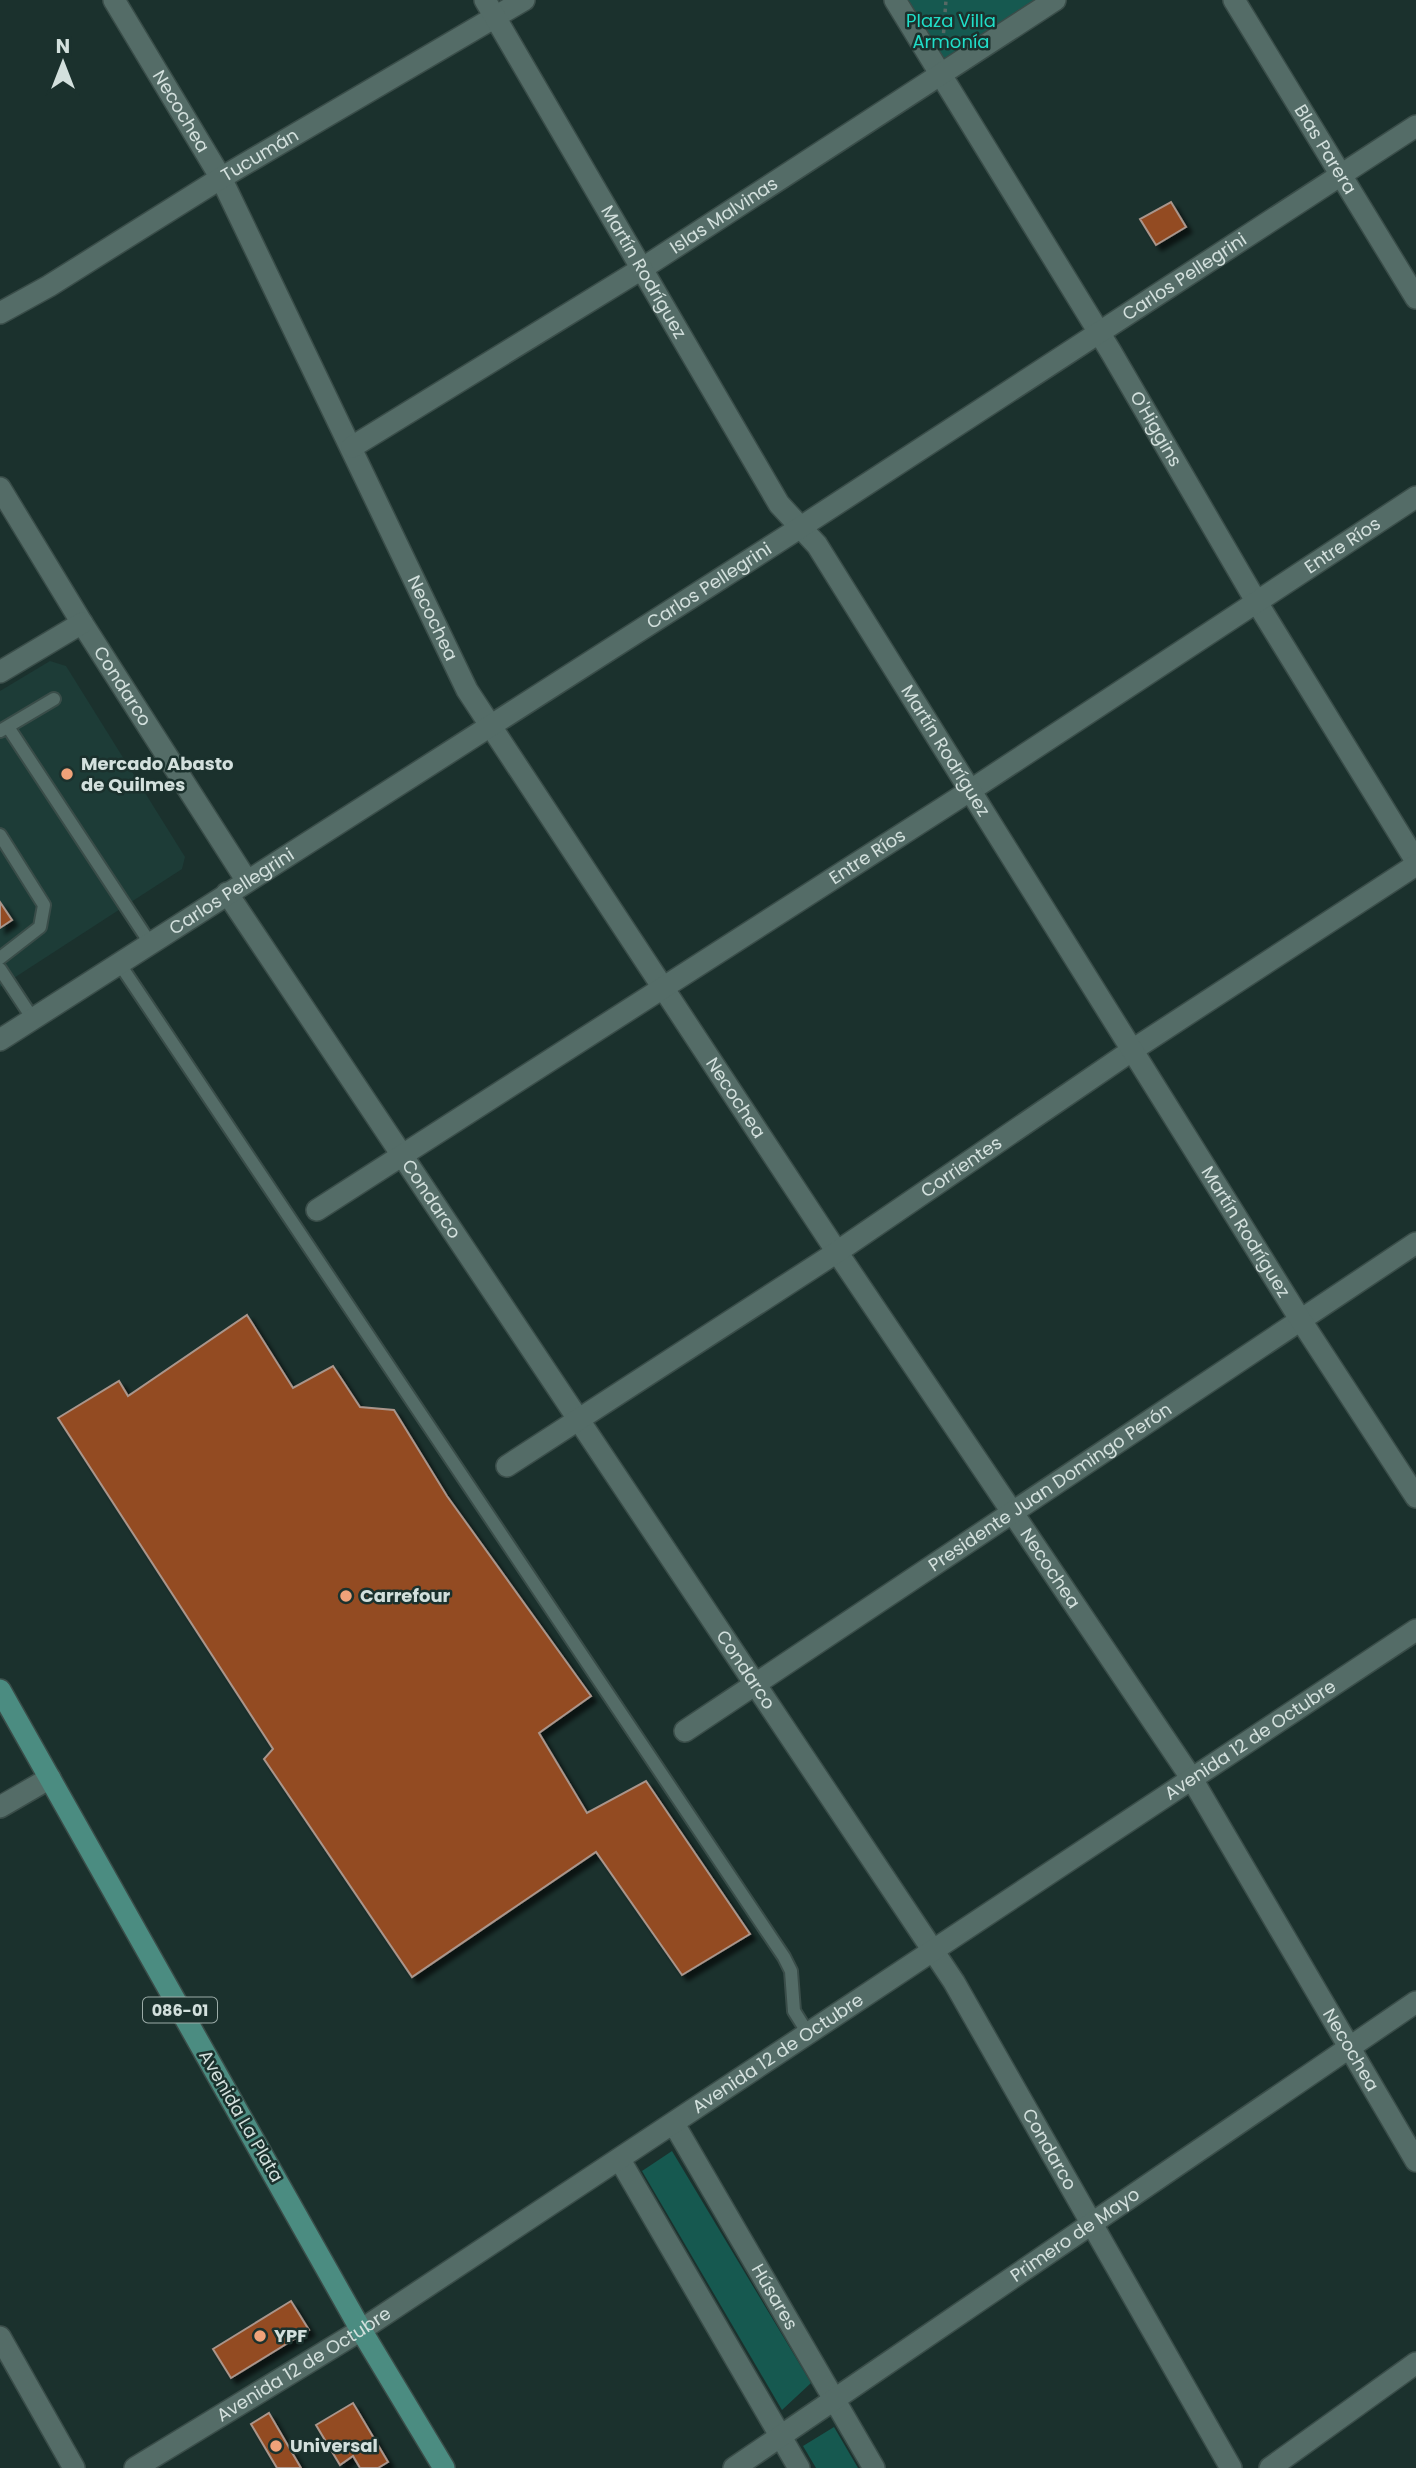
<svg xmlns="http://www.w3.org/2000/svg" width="1416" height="2468" font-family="Poppins,sans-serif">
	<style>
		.built { fill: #1d3c37 }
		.green { fill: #165950 }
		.building { fill: #934b21; stroke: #aa958b; stroke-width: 2; filter: url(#shadow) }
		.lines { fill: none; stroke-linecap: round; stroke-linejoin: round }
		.lane-casing { stroke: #3a4d49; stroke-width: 16 }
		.street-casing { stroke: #3a4d49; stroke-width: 24 }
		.secondary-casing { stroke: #3a4d49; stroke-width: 24 }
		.primary-casing { stroke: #3a4d49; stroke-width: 24 }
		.path { stroke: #566965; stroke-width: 3.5; stroke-dasharray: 3.5 3.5; stroke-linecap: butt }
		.lane { stroke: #546c67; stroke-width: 12 }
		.street { stroke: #546c67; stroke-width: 21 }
		.secondary { stroke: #546c67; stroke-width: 21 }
		.primary { stroke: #4b8c81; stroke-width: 21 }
		.poi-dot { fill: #f0a279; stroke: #1b312d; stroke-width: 2.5 }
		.labels { text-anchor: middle; stroke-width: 5; stroke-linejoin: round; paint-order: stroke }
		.shield { fill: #1b312d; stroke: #9caca8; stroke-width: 2 }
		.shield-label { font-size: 16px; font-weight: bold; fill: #d3e0dd }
		.park-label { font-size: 18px; fill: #20dec8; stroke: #1b312d }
		.street-label { font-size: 18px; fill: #d3e0dd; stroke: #1b312d }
		.poi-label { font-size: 18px; font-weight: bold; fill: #d3e0dd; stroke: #1b312d; text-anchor: start }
	</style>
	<defs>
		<filter id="shadow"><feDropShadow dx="5.5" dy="5.5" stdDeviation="2" flood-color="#0009"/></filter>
	</defs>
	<rect width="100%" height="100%" fill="#1b312d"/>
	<path class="built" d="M50,661L66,666L185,857L182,869L0,987V691Z"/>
	<path class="green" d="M895,0H1055L940,75Z
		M672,2151L811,2383L782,2410L642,2171Z
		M834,2427L858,2468H816L803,2446Z"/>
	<path class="building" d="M1171,202L1186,227L1156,245L1140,219Z
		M0,902L12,920L0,928Z
		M247,1315L293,1388L333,1366L360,1407L394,1410L447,1496L591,1696L539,1733L587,1813L646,1781L750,1934L682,1975L596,1852L412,1977L264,1759L273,1749L58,1418L119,1381L128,1396Z
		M291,2301L309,2330L231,2378L213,2349Z
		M353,2403L388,2462L378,2468H360L353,2456L340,2465L316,2425Z
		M269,2413L301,2468H277L251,2424Z"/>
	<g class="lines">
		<g class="lane-casing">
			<path id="lane" d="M8,727L150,943
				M0,731L54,699
				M0,835L44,905L40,927L0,958
				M119,963L784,1957L791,1971L794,2011L809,2035
				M0,969L33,1019"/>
		</g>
		<g class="street-casing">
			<g id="street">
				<path id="s1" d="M114,0L221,178L467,690L837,1252L1192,1779L1416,2161"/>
				<path id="s2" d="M895,0L1111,352L1256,601L1416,861"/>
				<path id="s3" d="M1234,0L1416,298"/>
				<path id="s4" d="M0,313L49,286L221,178L524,0"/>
				<path id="s5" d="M352,447L643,268L1055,0"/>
				<path id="s6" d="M0,488L82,623L247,881"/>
				<path d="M0,672L82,623"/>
				<path id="s7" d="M227,893L954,1982L1231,2468"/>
				<path id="s8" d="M317,1210L971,790L1416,497"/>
				<path id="s9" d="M507,1466L837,1252L1134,1049L1416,865"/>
				<path id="s10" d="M685,1731L1416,1243"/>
				<path d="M0,1807L50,1778"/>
				<path id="s11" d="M674,2124L874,2468"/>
				<path d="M620,2160L799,2468"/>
				<path d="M0,2337L74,2468"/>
				<path id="s12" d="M734,2468L1416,2002"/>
				<path d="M1270,2468L1416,2363"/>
			</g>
		</g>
		<g class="secondary-casing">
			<g id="secondary">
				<path id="s13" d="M485,0L779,504L817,545L1300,1319L1416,1497"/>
				<path id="s14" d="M0,1040L801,527L1416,126"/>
				<path id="s15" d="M135,2468L361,2330L1416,1630"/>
			</g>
		</g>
		<g class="primary-casing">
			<path id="primary" d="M0,1690L361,2330L444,2468"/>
		</g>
		<path class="path" d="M943,40L946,0"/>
		<use href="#lane" class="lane"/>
		<use href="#street" class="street"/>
		<use href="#secondary" class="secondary"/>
		<use href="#primary" class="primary"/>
	</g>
	<g class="poi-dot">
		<circle cx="67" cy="774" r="7"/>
		<circle cx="346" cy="1596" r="7"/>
		<circle cx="260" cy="2336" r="7"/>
		<circle cx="276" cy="2446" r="7"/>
	</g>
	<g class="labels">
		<rect class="shield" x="143" y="1997.5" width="74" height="25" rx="5"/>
		<g class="shield-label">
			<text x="180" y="2016">086-01</text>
		</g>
		<g class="park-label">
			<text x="951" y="27">Plaza Villa<tspan x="951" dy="21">Armonía</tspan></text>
		</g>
		<g class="street-label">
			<text dy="6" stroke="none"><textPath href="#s1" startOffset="130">Necochea</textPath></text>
			<text dy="6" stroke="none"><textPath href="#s3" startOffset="175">Blas Parera</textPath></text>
			<text dy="6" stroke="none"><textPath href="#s4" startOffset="304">Tucumán</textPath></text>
			<text dy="6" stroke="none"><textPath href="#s5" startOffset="438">Islas Malvinas</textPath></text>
			<text dy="6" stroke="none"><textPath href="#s13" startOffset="315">Martín Rodríguez</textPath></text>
			<text dy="6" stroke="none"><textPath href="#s14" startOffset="1409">Carlos Pellegrini</textPath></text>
			<text dy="6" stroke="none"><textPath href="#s2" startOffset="502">O'Higgins</textPath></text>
			<text dy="6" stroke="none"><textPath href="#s8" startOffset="1222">Entre Ríos</textPath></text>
			<text dy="6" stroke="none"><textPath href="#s14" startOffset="842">Carlos Pellegrini</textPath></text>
			<text dy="6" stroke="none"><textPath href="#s1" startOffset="696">Necochea</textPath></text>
			<text dy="6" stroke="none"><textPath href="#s6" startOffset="233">Condarco</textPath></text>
			<text dy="6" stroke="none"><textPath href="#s13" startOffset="882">Martín Rodríguez</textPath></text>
			<text dy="6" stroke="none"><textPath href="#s8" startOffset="654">Entre Ríos</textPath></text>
			<text dy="6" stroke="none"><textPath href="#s14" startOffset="275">Carlos Pellegrini</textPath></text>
			<text dy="6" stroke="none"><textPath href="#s1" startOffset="1264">Necochea</textPath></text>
			<text dy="6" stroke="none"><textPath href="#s9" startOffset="544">Corrientes</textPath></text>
			<text dy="6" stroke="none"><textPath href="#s7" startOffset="368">Condarco</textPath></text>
			<text dy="6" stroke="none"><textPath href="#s13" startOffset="1449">Martín Rodríguez</textPath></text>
			<text dy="6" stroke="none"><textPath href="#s10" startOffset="439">Presidente Juan Domingo Perón</textPath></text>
			<text dy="6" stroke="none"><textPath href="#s1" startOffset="1830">Necochea</textPath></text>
			<text dy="6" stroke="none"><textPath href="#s7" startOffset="934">Condarco</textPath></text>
			<text dy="6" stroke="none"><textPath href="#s15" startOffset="1332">Avenida 12 de Octubre</textPath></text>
			<text dy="6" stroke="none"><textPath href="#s1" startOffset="2398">Necochea</textPath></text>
			<text dy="6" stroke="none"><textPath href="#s15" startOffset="765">Avenida 12 de Octubre</textPath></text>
			<text transform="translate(241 2116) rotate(60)" y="6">Avenida La Plata</text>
			<text dy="6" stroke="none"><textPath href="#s7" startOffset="1502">Condarco</textPath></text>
			<text dy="6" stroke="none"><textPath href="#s12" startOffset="413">Primero de Mayo</textPath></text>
			<text dy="6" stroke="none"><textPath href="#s11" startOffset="200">Húsares</textPath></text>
			<text dy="6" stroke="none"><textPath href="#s15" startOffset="198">Avenida 12 de Octubre</textPath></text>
		</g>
		<g class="poi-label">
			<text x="81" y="770">Mercado Abasto<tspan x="81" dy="21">de Quilmes</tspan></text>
			<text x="360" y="1602">Carrefour</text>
			<text x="274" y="2342">YPF</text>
			<text x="290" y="2452">Universal</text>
		</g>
	</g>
	<g transform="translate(63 63)" stroke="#1b312d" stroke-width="5" paint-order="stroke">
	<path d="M0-5L12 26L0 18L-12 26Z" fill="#d3e0dd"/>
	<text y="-10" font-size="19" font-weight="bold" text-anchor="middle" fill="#d3e0dd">N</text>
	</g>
</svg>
